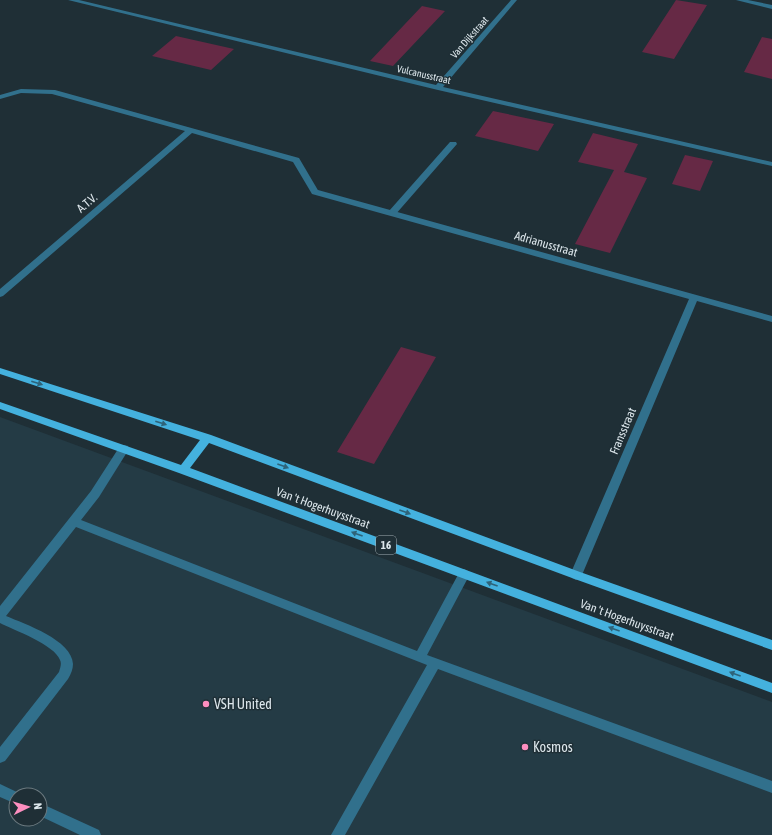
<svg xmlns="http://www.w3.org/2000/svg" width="772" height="835" font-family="'Asap Condensed',sans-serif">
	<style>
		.built { fill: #243b45; fill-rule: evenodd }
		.green { fill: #662945 }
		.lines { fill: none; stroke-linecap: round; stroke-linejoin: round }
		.service { fill: #31708c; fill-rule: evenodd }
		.minor { fill: #31708c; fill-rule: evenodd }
		.primary { fill: #44b1de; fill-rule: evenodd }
		.oneway { fill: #2e6379 }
		.poi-dot { fill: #fd8ebf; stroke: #1f2f36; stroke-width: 1.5 }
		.labels { text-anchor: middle; stroke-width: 3; stroke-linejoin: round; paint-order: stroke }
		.far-street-label { font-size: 10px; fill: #dde7ec; stroke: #1f2f36 }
		.shield { fill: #1f2f36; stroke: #a4b0b5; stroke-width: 1 }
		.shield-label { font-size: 11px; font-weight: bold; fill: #dde7ec }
		.street-label { font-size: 12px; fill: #dde7ec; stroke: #1f2f36 }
		.near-poi-label { font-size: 14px; fill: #dde7ec; stroke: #1f2f36; text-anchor: start }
	</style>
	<rect width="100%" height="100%" fill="#1f2f36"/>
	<path class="built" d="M0,417L772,702V835H0ZM16,795H40V819H16Z"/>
	<path class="green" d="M676,0L707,5L674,59L642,52Z
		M422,6L445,11L393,66L370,61Z
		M176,36L234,49L211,70L152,56Z
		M762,37L772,39V79L744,72Z
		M493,111L554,124L538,151L475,136Z
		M593,133L638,144L624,172L647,178L610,253L575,244L614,170L578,162Z
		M685,155L713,161L700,191L672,184Z
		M401,347L436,357L374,464L337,452Z"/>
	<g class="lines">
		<path class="service" d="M21,89L55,90L299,158L319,192L315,194H312L293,162L192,133L3,296L0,297V289L185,131L52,94L21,93L0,99V95Z
			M450,142H456L457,144L395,215H389L388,213L389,211Z
			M124,445L128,446L129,449L99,497L81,520L417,651L460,571L464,569L468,571L470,574L427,655L772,781V793L438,669L345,835H331L427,665L76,527L6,616C25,624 72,640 73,664C73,669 71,674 68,679L5,761L0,763V747L59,672C60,668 62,664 60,660C55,645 14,630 0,623V606L91,491L120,446Z
			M0,784L21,794V795H16V804L0,797Z
			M40,803L99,830L101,835H80L40,816Z"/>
		<path class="minor" d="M68,0H79L436,85L511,0H517L443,87L772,162V166L438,90Z
			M736,0H748L772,5V9Z
			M312,190H318L772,316V322L697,301L582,575L580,578L576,580L572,578L570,575L689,299L312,194Z"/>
		<path class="primary" d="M0,368L211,435L580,572L772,640V650L572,578L209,443L190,468L772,683V693L179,473L0,409V402L181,465L200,440L0,374Z"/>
	</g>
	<defs><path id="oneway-solid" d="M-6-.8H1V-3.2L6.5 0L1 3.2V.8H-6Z"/></defs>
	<g class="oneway">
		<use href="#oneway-solid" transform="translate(37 383) rotate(18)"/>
		<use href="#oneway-solid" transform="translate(161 423) rotate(18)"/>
		<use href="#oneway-solid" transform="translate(283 466) rotate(20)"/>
		<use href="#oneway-solid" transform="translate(405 512) rotate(20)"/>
		<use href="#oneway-solid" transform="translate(357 534) rotate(-160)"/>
		<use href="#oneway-solid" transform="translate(492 584) rotate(-160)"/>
		<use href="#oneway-solid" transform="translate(614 629) rotate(-160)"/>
		<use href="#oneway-solid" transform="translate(735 674) rotate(-160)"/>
	</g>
	<g class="poi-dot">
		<circle cx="206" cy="704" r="4"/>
		<circle cx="525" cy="747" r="4"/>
	</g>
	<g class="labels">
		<g class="far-street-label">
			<text transform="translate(469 37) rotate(-49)" y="4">Van Dijkstraat</text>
			<text transform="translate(424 74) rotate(13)" y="4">Vulcanusstraat</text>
		</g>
		<rect class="shield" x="376" y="536" width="20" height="18" rx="3"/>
		<g class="shield-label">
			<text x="386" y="549">16</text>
		</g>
		<g class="street-label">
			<text transform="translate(87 203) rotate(-40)" y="4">A.T.V.</text>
			<text transform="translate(546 244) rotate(16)" y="4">Adrianusstraat</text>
			<text transform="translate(623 431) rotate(-67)" y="4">Fransstraat</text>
			<text transform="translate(323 508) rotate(20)" y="4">Van 't Hogerhuysstraat</text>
			<text transform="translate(627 620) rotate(20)" y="4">Van 't Hogerhuysstraat</text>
		</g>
		<g class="near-poi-label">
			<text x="214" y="709">VSH United</text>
			<text x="533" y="752">Kosmos</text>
		</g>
	</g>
	<g transform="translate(28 807) rotate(85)"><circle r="19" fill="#1f2f36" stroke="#6b797f"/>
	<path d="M0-3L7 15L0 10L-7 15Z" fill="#fd8ebf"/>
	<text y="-6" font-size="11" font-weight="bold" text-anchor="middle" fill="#dde7ec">N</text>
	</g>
</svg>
